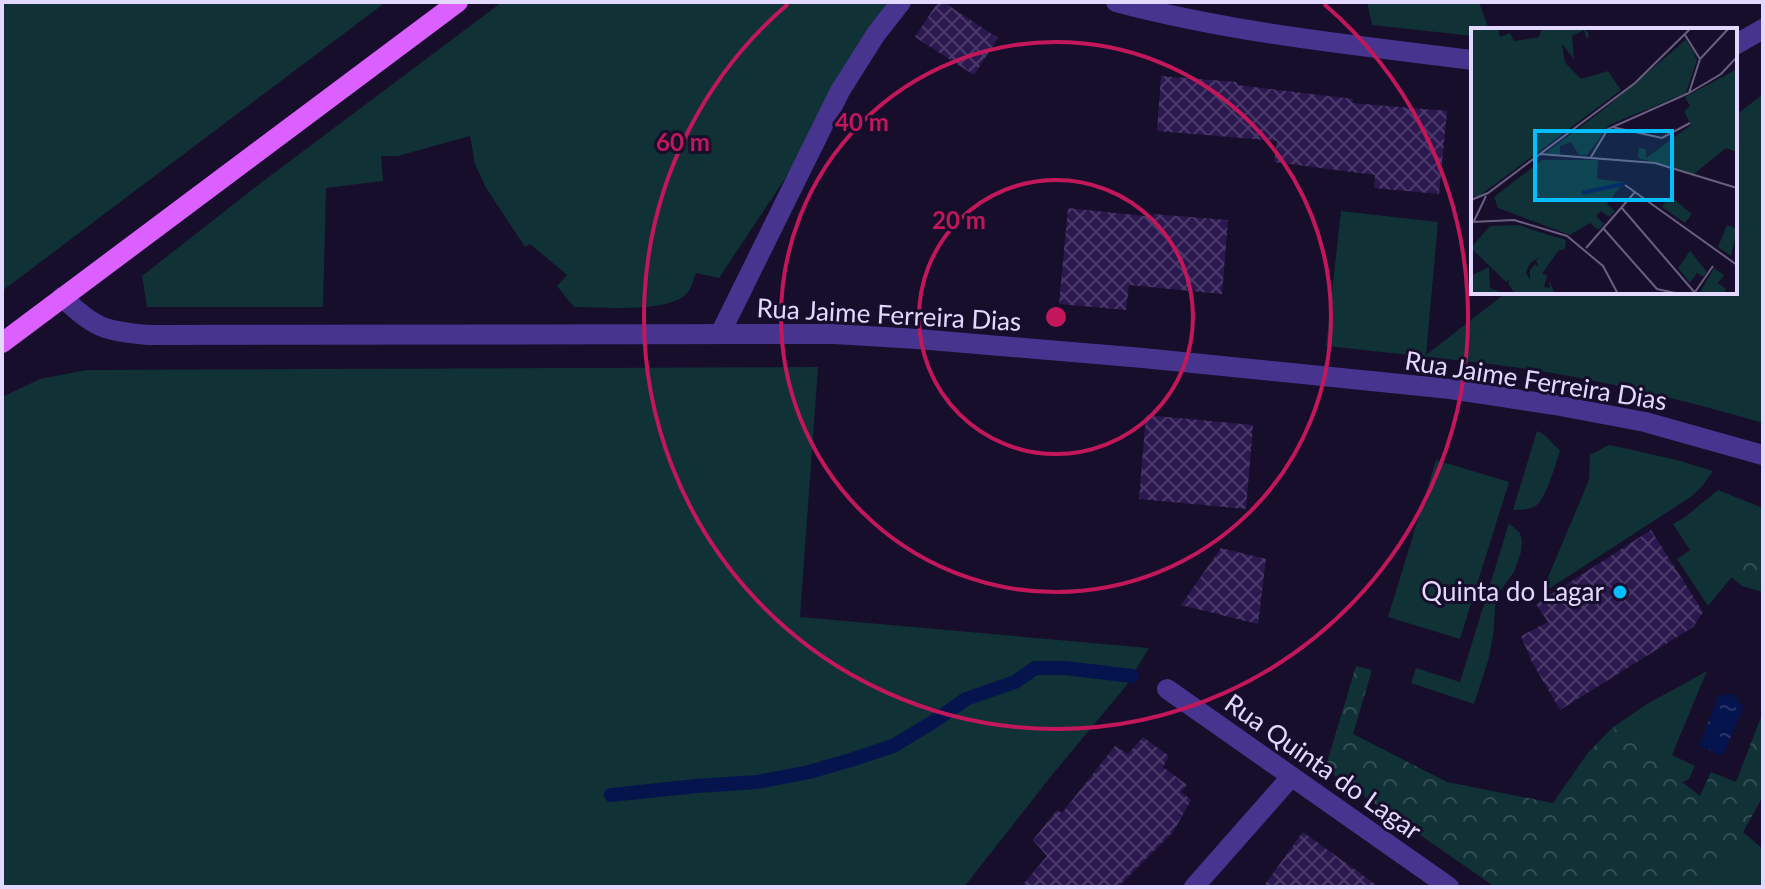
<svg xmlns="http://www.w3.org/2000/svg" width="1765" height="889" font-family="Lato,sans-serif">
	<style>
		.green { fill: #103136 }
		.forest { fill: url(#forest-crowns) }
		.water { fill: url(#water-ripples) }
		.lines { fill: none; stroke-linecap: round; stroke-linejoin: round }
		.stream { stroke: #05144d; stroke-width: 14 }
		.building { fill: url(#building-cross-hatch) }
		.minor { stroke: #46348f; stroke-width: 20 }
		.major { stroke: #dc5fff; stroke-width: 20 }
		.ring { fill: none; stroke: #c2185b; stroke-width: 4 }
		.poi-dot { fill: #04beff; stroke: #170e2b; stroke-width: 3 }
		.labels { text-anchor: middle; stroke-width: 6; stroke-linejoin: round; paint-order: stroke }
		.street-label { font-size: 26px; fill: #e3d8ff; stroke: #170e2b }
		.poi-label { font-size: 26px; fill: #e3d8ff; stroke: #170e2b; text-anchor: end }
		.inset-river { fill: none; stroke: #05144d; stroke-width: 4 }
		.inset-road { fill: none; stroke: #695f80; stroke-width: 2 }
		.view { fill: #04beff; fill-opacity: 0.15; stroke: #04beff; stroke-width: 4 }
		.inset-edge { fill: none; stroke: #e3d8ff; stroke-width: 4 }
		.centre { fill: #c2185b; stroke: #170e2b; stroke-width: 4 }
		.ring-label { font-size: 24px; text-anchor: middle; font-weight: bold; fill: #c2185b; stroke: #170e2b; stroke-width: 6; stroke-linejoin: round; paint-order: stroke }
	</style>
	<defs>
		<pattern id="forest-crowns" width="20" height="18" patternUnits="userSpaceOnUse" patternTransform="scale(2)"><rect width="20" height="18" fill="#103136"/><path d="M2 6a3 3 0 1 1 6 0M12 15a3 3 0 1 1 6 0" fill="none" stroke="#334e54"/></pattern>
		<pattern id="water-ripples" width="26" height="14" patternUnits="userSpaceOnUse" patternTransform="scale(2)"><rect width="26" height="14" fill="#05144d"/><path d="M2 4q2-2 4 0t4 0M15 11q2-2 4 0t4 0" fill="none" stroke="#293568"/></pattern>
		<pattern id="building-cross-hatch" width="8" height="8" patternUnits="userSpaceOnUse" patternTransform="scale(2)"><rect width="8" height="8" fill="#2b184e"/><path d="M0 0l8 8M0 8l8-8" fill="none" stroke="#4a3969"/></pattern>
	</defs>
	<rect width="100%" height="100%" fill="#170e2b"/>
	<path class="green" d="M2,2H386L2,291Z
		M502,2H888L871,27L798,159L719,278L696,273C693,281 691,290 685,295C665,313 601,307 574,307L557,286L567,275L530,244L525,247L485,186L475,164L470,136L398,156H381L383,181L326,188L323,307H147L142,276L262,182Z
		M1367,2H1479L1489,30H1473V36L1372,25Z
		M1763,94V423C1683,400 1602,380 1520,368C1455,359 1390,353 1326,346L1341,211L1438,222L1426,355L1507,292H1735V116Z
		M818,367L800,617L1149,648L1126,686L1052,775L964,887H2V397L40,379L86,370Z
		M1537,431C1548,434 1551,444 1560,450C1556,463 1547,495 1538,504C1532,510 1521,510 1513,510Z
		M1610,445L1677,460L1713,471L1700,489L1689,498L1541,594L1589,480L1590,454C1598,453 1602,447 1610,445Z
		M1436,460L1509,482L1460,639L1388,617Z
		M1718,490L1763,508V539L1708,606L1677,559L1690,550L1673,524L1685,517Z
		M1509,523L1520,533L1522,541L1521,552L1514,572L1496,597L1493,637L1488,661L1474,704L1411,683L1416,668L1460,682Z
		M1707,671L1672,755L1695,766L1689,779L1683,782L1680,781L1613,727L1647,704Z
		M1743,832L1763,849V887H1700Z"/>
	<path class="forest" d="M1763,539V592L1742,586L1731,577Z
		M1356,666L1372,670L1353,734L1447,782L1553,803L1587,754L1613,727L1700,796L1711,772L1736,782L1763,712V796L1743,832L1700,887H1495L1325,769Z"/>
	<path class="water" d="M1728,694L1735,695L1740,704L1744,705L1723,756L1699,746L1719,695L1722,696Z"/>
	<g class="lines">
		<path class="stream" d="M611,795L697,786L757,782L809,772L854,759L893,746L933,722L966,699L1015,682L1035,668H1065L1132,676"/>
	</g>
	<path class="building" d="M938,2H943L998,38L974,75L915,37Z
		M1161,76L1237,82V85L1353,99L1352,103L1447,111L1439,194L1374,188L1375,175L1274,162L1277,141L1157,131Z
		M1068,208L1153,217V214L1228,220L1222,294L1129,285L1126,310L1059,304Z
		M1146,415L1253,425L1246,509L1139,499Z
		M1651,530L1703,612L1693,627L1560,710L1532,662L1521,636L1548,622L1536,604Z
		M1221,548L1266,559L1258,624L1181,605Z
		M1143,737L1169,756L1163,767L1187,785L1181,792L1191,800L1173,832L1118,887H1021L1047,856L1033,840L1057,810L1062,813L1115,746L1128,754Z
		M1303,832L1321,845L1379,887H1263Z"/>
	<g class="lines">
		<path class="minor" d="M1116,2C1233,33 1353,45 1473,60
			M1735,45L1763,29
			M62,297C95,328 103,331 148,335L834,334L918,339L1143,358L1450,389L1555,405L1645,422L1763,455
			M720,334L840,91L876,34L901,2
			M1167,689L1449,887
			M1194,887L1291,777"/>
		<path class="major" d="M2,343L458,2"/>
	</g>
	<g class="ring">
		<circle cx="1056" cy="317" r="137"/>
		<circle cx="1056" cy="317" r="275"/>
		<path d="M1324 4A412 412 0 1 1 788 4"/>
	</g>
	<circle class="poi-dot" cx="1620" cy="592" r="8"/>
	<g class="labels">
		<g class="street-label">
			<text transform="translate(889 315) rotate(3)" y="9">Rua Jaime Ferreira Dias</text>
			<text transform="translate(1536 381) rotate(9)" y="9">Rua Jaime Ferreira Dias</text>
			<text transform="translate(1323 767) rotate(35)" y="9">Rua Quinta do Lagar</text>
		</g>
		<g class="poi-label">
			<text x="1604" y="601">Quinta do Lagar</text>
		</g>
	</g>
	<g transform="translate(1471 28)">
		<rect width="266" height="266" fill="#170e2b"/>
		<path d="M0,0H27L29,9L39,5L43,13L69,9L110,51L137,43L150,62L8,168L0,169ZM214,12L226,32L215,65L138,97L116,127H108L100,114L89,118V127L75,125L178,47ZM266,41V124L255,120L223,146L167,130L168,120L175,121V130L220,97L213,83L219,78L214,69ZM71,132H127L126,151L153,154L136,176L144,183L138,189L130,183L125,188L133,196L127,202L119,195L99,207L27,180L23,169ZM199,168L221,186L214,195L191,179ZM47,197L91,211L35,254L0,220L19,198ZM256,197L266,201L260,228L247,219ZM219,223L236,244L232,249L226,245L219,255L207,240ZM243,240L253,247L247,255L255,261L252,266H228Z" fill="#103136"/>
		<path d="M71,0H113L118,6L116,12L113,2L101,8L103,31L91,16L96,47L85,26L69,25L78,37H87L83,46L98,58L87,64L82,57L81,63H71L64,72L57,67L65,61L56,43L71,48L60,23L63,16L71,19L67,12ZM215,12L224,26V37L212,48L202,42L198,48L206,67L199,62L194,66L199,71L188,73L183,61L179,82L169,76L162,88V77H157L144,95L140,88L127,86ZM86,209L95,212L94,221L87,223L71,246L76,247L73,259L79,260L78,252L84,266H44L37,255L42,244L60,232L55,245L59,252V242L64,236L68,239L65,233L75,214ZM18,239L19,260L29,264L0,266L1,247Z" fill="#103136"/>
		<path class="inset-river" d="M111,165L152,156"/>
		<path class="inset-road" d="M214,7L229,31M218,65L250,46L266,29M141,99L191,110L219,95M69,126L184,135L266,160M120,129L137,101L218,65L229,31L258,0M154,157L266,237M0,172L17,165L164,55L220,0M150,179L225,266M3,193L15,168M0,194L43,192L96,208L132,238L147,266M132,200L186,261L209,266M115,220L164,164M224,264L242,238"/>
		<path class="view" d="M64,103H201V172H64Z"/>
		<rect width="266" height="266" class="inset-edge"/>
	</g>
	<circle cx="1056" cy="317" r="12" class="centre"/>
	<g class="ring-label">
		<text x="862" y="131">40 m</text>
		<text x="683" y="151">60 m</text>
		<text x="959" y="229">20 m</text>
	</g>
	<rect width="1765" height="889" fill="none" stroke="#e3d8ff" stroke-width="8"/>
</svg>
